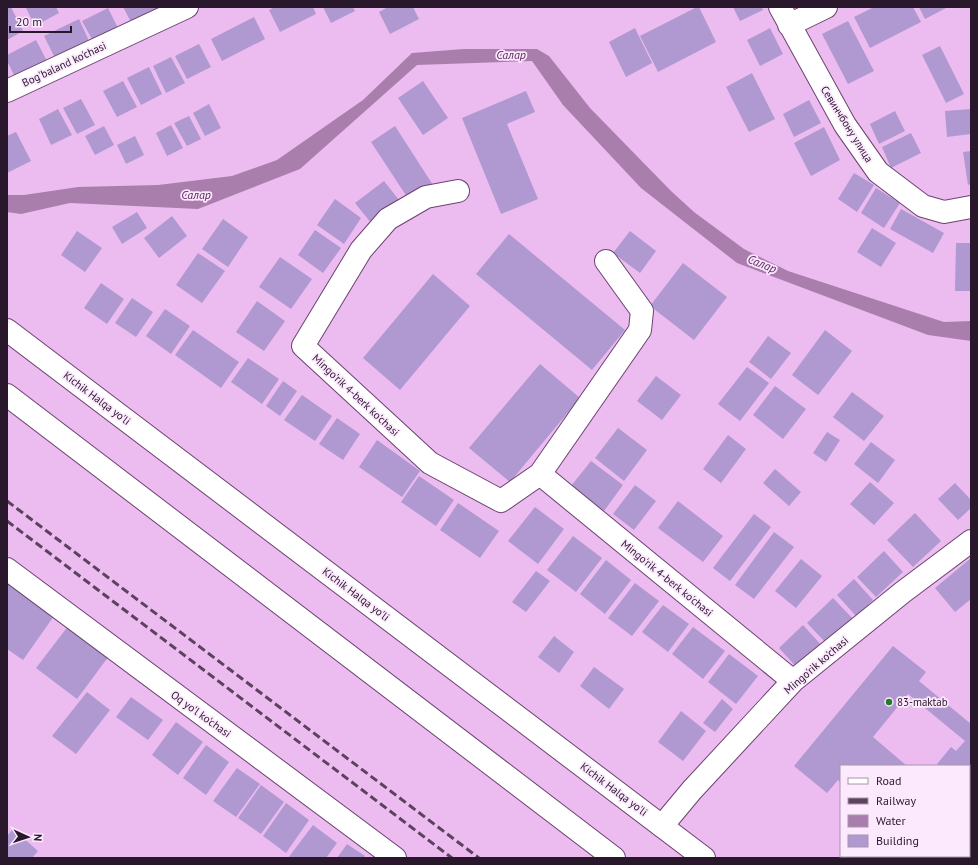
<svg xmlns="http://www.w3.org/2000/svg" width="978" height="865" font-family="'PT Sans',sans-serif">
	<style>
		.water { fill: #a97eac }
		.building { fill: #b098d0 }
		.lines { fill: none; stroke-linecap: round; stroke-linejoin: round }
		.minor-casing { stroke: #6c4270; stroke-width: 24 }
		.highway-casing { stroke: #6c4270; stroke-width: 24 }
		.minor { stroke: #fff; stroke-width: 22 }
		.highway { stroke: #fff; stroke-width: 22 }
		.rail { stroke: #5c425e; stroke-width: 3; stroke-dasharray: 8 4; stroke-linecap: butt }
		.poi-dot { fill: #247b29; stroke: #fce9fe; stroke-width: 1.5 }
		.labels { text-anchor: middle; stroke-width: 3.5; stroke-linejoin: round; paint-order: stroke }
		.street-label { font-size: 11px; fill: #29172b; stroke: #fce9fe }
		.poi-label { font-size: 11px; fill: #29172b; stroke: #fce9fe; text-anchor: start }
		.water-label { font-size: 12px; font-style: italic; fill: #5d2762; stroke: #fce9fe }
	</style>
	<rect width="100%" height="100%" fill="#ecbcf0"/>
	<path class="water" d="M464,49H537L549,56L590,108L671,191L694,212L744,249L788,271L944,322L971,321V341L928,335L737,263L641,188L563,105L532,61L417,65L300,169L198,209L70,203L21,214L7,212V195H24L78,187L158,185L232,176L277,160L363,100L412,53Z"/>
	<path class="building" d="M11,7L23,31L7,40V8Z
		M29,7H56L59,13L35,26L26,8Z
		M123,7H160L131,22Z
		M275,7H313L316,14L280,32L269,10Z
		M323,7H353L355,11L331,23Z
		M388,7H413L419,19L390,34L379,12Z
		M697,7H699L716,42L658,72L640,36Z
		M733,7H762L763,10L740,21Z
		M874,7H913L921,22L870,48L854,17Z
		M919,7H948L925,19Z
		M108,8L118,28L93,41L82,21Z
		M254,17L265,39L222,61L211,39Z
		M79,19L90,43L56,60L44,36Z
		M848,21L874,71L848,84L822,34Z
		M635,28L652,63L626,77L609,42Z
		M770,28L783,54L760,66L747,40Z
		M36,40L49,65L17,81L7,61V55Z
		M199,44L211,67L187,79L175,56Z
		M940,46L964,94L946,103L922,55Z
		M171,57L185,83L166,93L153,66Z
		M149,67L162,94L141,105L127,78Z
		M752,73L775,119L749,132L726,87Z
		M123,81L137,107L117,117L103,91Z
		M423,81L448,118L423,135L398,98Z
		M526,91L535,112L507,124L538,199L501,214L462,118Z
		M81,99L95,125L77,134L63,108Z
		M809,100L821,123L794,137L783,114Z
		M209,104L221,128L205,136L193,113Z
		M58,109L72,135L51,145L39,119Z
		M971,109V134L947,137L945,111Z
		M895,111L905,131L879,144L870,124Z
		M189,116L201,139L187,146L174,123Z
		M171,125L183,148L167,156L156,133Z
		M104,126L114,145L95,155L85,136Z
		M395,126L433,185L409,200L371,142Z
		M824,127L840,160L811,176L794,143Z
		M16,132L31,161L7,173V136Z
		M911,133L921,153L891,168L882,147Z
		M135,136L144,155L126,164L117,145Z
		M971,151V184L968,185L963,152Z
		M854,173L874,185L857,212L838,199Z
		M384,181L399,200L371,223L355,203Z
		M876,188L900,203L884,228L861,213Z
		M335,199L361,218L344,244L317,225Z
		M901,209L944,233L933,253L890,229Z
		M137,212L147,228L122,244L112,227Z
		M172,216L187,236L159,258L144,238Z
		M223,219L248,237L228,267L202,249Z
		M872,228L896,243L881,267L857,252Z
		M315,230L341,248L323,273L298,255Z
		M77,231L102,248L85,272L61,255Z
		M630,231L656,251L640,273L613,253Z
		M509,234L625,330L592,370L476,274Z
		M956,243H971V291H955Z
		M198,253L225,271L202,303L176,285Z
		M280,257L312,279L291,309L259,287Z
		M683,263L727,297L694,340L650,306Z
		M433,274L470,306L400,390L363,358Z
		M101,283L124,299L107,324L84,308Z
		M132,298L153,312L136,337L115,323Z
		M257,301L285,321L264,351L236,332Z
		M165,309L190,326L171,354L146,336Z
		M193,330L239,362L221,388L175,355Z
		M825,330L852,351L818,395L792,375Z
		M768,336L791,353L771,379L749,362Z
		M248,358L279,379L262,404L231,382Z
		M540,364L580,398L510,482L469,448Z
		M747,367L769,383L740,421L718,404Z
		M656,376L681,395L662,420L637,401Z
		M283,381L297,391L280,416L266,406Z
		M775,386L806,409L783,439L753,415Z
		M852,392L884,416L864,441L833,417Z
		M302,395L332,416L315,441L284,420Z
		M337,418L360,434L343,460L319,444Z
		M618,428L647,450L624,481L595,458Z
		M827,432L840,440L826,462L813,453Z
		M728,435L746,449L721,483L703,469Z
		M377,440L420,471L402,497L359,467Z
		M871,442L895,460L878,483L854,464Z
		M591,461L623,485L604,511L571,486Z
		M775,469L801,492L789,506L763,483Z
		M419,476L454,500L436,526L401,502Z
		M870,482L894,503L874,525L850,504Z
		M955,483L971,500V508L958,520L938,499Z
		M635,485L656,501L634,530L613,514Z
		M678,501L723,536L703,562L658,528Z
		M458,503L499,531L480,558L440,530Z
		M535,507L564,529L538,564L508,541Z
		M915,513L941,541L913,567L887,540Z
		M754,514L771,527L730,581L713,568Z
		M774,532L794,547L754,599L735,585Z
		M573,536L602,558L576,592L547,570Z
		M884,551L903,572L876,597L857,577Z
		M971,558V599L955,612L935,588Z
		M801,559L822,576L796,608L775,591Z
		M606,560L631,580L605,614L580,594Z
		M536,571L550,581L526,612L512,602Z
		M854,579L873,600L856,616L837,595Z
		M7,582L54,616L23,660L7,649Z
		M635,583L659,601L632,636L608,618Z
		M833,598L853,619L827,644L807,623Z
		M663,605L689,624L668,652L642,632Z
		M69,625L109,656L77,699L36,668Z
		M803,625L823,647L799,670L779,648Z
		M693,627L725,651L703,679L672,654Z
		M554,636L574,652L559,673L538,657Z
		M893,646L926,672L919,681L971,724V773L969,776V766H939L937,764L951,747L956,751L965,741L908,694L873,737L907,766H841V783L838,780L827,793L794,766Z
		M729,654L758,676L736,704L708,682Z
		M594,667L624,689L609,709L580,686Z
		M87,692L110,710L76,754L52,736Z
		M131,697L163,720L148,740L116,717Z
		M722,699L733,709L715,732L703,723Z
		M681,711L706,731L683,761L658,742Z
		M176,722L203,742L178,775L152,755Z
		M206,745L229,762L206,795L183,778Z
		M237,768L260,784L236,817L213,801Z
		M261,785L284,802L261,834L238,818Z
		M286,803L309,820L286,853L263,836Z
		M969,817L971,819V858H932L930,856H969Z
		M313,825L337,843L326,858H288Z
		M13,829L38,851L32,858H7V836Z
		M347,844L365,856L363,858H337Z"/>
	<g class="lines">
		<g class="minor-casing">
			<path id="minor" d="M780,7L845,125L878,172L923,206L944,212L971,207
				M789,25L826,7
				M7,91L187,7
				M458,191L426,197L388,219L361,250L303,346L430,463L501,501L540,474L640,330L642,311L606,261
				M540,474L793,681
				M7,569L395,858
				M662,826L692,790L793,681L903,592L971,541"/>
		</g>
		<g class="highway-casing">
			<path id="highway" d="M7,330L704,858
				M7,395L614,858"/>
		</g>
		<use href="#minor" class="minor"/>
		<use href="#highway" class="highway"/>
		<path class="rail" d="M7,501L479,858
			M7,521L452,858"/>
	</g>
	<circle class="poi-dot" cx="889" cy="702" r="4"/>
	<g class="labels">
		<g class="street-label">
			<text transform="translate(64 64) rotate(-25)" y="4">Bog'baland ko'chasi</text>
			<text transform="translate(847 124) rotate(58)" y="4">Севинчбону улица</text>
			<text transform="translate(356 395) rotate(43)" y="4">Mingo'rik 4-berk ko'chasi</text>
			<text transform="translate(97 398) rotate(37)" y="4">Kichik Halqa yo'li</text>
			<text transform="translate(667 578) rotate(39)" y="4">Mingo'rik 4-berk ko'chasi</text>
			<text transform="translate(356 594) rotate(37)" y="4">Kichik Halqa yo'li</text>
			<text transform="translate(816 665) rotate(-41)" y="4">Mingo'rik ko'chasi</text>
			<text transform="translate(201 714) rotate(36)" y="4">Oq yo'l ko'chasi</text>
			<text transform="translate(614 789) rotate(37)" y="4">Kichik Halqa yo'li</text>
		</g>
		<g class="poi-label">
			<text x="897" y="706">83-maktab</text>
		</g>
		<g class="water-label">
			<text x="511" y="59">Салар</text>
			<text x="196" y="199">Салар</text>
			<text transform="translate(762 264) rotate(22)" y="4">Салар</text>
		</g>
	</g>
	<rect width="978" height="865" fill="none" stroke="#29172b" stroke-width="16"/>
	<rect x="840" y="765" width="130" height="92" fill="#fce9fe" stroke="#a895aa"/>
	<rect x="848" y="778" width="20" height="6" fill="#ffffff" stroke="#a895aa"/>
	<text x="876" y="785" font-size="12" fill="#29172b">Road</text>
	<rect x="848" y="798" width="20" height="6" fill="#5c425e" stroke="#a895aa"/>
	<text x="876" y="805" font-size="12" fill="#29172b">Railway</text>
	<rect x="848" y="815" width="20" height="12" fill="#a97eac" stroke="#a895aa"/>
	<text x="876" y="825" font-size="12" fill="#29172b">Water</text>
	<rect x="848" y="835" width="20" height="12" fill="#b098d0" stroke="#a895aa"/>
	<text x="876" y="845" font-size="12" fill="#29172b">Building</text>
	<g transform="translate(28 837) rotate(93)" stroke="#fce9fe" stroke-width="3" paint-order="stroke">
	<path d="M0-3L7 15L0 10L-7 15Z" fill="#29172b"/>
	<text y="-6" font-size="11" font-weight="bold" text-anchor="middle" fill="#29172b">N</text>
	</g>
	<path d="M10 26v6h61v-6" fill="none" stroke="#29172b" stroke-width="2"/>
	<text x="16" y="26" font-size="12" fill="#29172b" stroke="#fce9fe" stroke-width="3" paint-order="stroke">20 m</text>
</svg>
